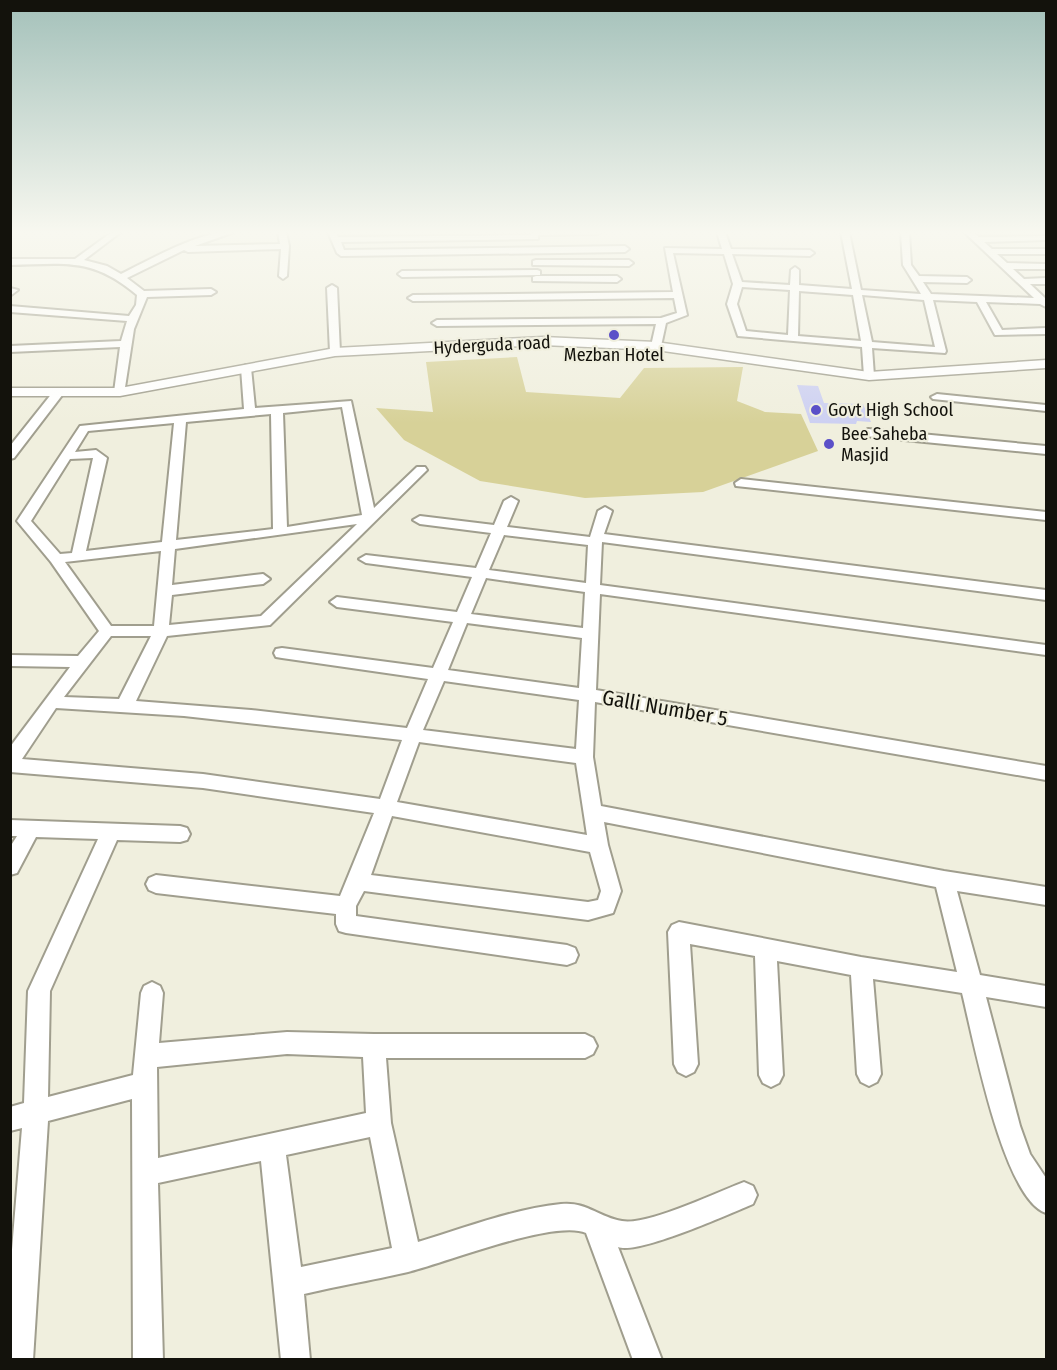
<svg xmlns="http://www.w3.org/2000/svg" width="1057" height="1370" font-family="'Fira Sans Condensed',sans-serif">
	<style>
		.green { fill: #d7d198 }
		.building { fill: #cdd0f2 }
		.lines { fill: none; stroke-linecap: round; stroke-linejoin: round }
		.minor-casing { stroke: #a09e8e; stroke-width: 4 }
		.tertiary-casing { stroke: #a09e8e; stroke-width: 3 }
		.minor { fill: #fff; fill-rule: evenodd }
		.tertiary { fill: #fff; fill-rule: evenodd }
		.poi-dot { fill: #5b50c8; stroke: #f0efde; stroke-width: 2 }
		.labels { text-anchor: middle; stroke-width: 4.5; stroke-linejoin: round; paint-order: stroke }
		.far-street-label { font-size: 18px; fill: #13120c; stroke: #f0efde }
		.far-poi-label { font-size: 18px; fill: #13120c; stroke: #f0efde; text-anchor: start }
		.street-label { font-size: 21px; fill: #13120c; stroke: #f0efde }
	</style>
	<rect width="100%" height="100%" fill="#f0efde"/>
	<path class="green" d="M517,357L526,392L620,398L644,368L743,367L737,401L765,412L801,414L818,451L703,492L585,498L480,481L404,440L376,408L433,412L426,362Z"/>
	<path class="building" d="M797,385L818,386L824,403L863,404L871,422L857,421L856,424L810,423Z"/>
	<g class="lines">
		<g class="minor-casing">
			<path id="minor" d="M112,232H121L84,260L107,266L121,274C149,260 204,229 234,232L195,246L280,244L278,232H286L289,246L287,276L283,279L279,276L281,249L188,252L184,250L127,278L144,291L211,289L216,292L211,295L147,297L134,329L124,394L120,395L114,392L120,347L10,352V346L121,341L127,321L10,312V306L129,316L136,305L137,295C92,257 65,264 10,265V259H75Z
				M328,232H336L338,237L531,235V232H601L597,234L538,235V239H535L341,242L344,250L625,246L629,249L625,252L341,256L337,253Z
				M717,232H725L731,249L810,250L814,253L810,256L732,254L742,282L790,285L791,270L795,267L799,270V285L852,289L841,232H849L861,290L921,294L903,265L901,232H909L911,265L919,276L967,277L971,280L967,283L923,282L931,294L1034,298L964,232H972L979,237L1046,236V240L984,242L992,249H1046V254H997L1007,263L1046,264V269H1013L1024,279L1046,278V284H1030L1046,299V307L1040,304L986,302L1002,330L1046,328V334L995,335L977,302L933,300L946,351L945,353L872,348L874,376L869,379L864,376L862,347L738,336L727,304L733,284L724,254L673,253L687,315L666,323L661,346L656,349L651,346L656,324L437,326L432,323L437,320L661,318L677,313L674,298L413,301L408,298L413,295L673,292L665,248L722,249ZM742,287L790,290L788,335L746,331L737,304ZM799,291L853,295L861,341L798,336ZM862,295L924,300L935,347L872,342Z
				M536,260H629L633,263L629,266L533,265V261Z
				M537,270L540,271V275L402,277L398,274L402,271Z
				M536,276H617L621,279L617,282L533,281V277Z
				M332,285L337,288L340,352L335,355L330,352L327,288Z
				M10,288L18,290L10,296Z
				M246,365L251,368L255,408L351,401L374,508L417,467H425L427,470L270,625L167,636L136,701L251,710L407,728L428,679L282,658L276,657L274,653L276,649L282,648L433,668L453,622L337,607L330,602L337,597L457,612L472,577L366,563L359,559L366,555L476,568L491,533L420,524L413,520L420,516L494,525L504,501L511,497L518,501L507,527L590,537L598,511L605,507L612,511L604,534L1046,590V600L602,542L600,585L1046,645V655L600,594L596,690L1046,766V780L595,702L593,757L601,806L944,871L1046,887V905L957,891L980,975L1046,986V1007L986,997L1020,1126L1030,1154L1046,1178V1213C1003,1199 973,1037 962,993L873,979L881,1074L877,1082L869,1086L861,1082L857,1074L851,975L777,961L783,1075L779,1083L771,1087L763,1083L759,1075L755,956L690,944L698,1064L694,1072L686,1076L678,1072L674,1064L668,932L672,925L679,922L861,957L957,972L936,887L604,822L608,845L621,891L613,913L588,920L364,891L356,906V916L567,945L575,948L578,955L575,962L567,965L346,933L339,931L336,924V914L156,893L149,890L146,884L149,878L156,875L340,896L374,813L203,788L10,772V747L70,667L10,666V655L78,656L99,631L51,562L17,521L80,426L244,409L241,368ZM342,407L362,515L287,527L283,413ZM271,414L273,529L176,540L186,422ZM174,423L162,542L86,551L107,458L96,450L75,452L88,431ZM93,458L72,553L60,554L31,521L70,459ZM357,524L261,616L169,625L172,595L263,584L270,579L263,574L172,585L175,549ZM504,535L588,545L586,583L489,570ZM161,551L154,626H111L65,562ZM486,578L585,592L583,628L471,614ZM467,623L582,638L579,688L448,670ZM111,636H151L119,699L64,697ZM444,681L579,700L576,749L423,730ZM56,708L184,716L402,740L380,799L203,774L22,759ZM419,742L576,763L587,835L397,802ZM392,816L590,852L601,891L598,900L588,902L371,875Z
				M57,391L63,394L14,458L10,459V446L53,392Z
				M937,394L1046,405V411L933,399L931,397Z
				M868,429L1046,446V454L864,436L862,433Z
				M741,479L1046,512V520L736,486L735,483Z
				M10,820L180,826L187,828L190,834L187,840L180,842L117,840L50,991L48,1097L133,1075L141,993L144,986L152,982L160,986L163,993L159,1043L287,1032L374,1034H585L593,1038L597,1046L593,1054L585,1058H386L391,1123L418,1242C464,1228 513,1209 561,1204C585,1201 599,1217 622,1221C646,1226 718,1192 744,1182L753,1186L757,1195L753,1204C729,1214 638,1255 618,1247L662,1360H633L586,1233C555,1219 445,1263 408,1272C373,1280 338,1286 304,1294L310,1360H281L261,1161L158,1183L163,1360H133L132,1099L48,1121L33,1360H10V1274L22,1128L10,1131V1107L24,1103L28,991L98,839L36,837L17,873L10,875V847L17,836H10ZM287,1054L363,1057L366,1113L158,1158L157,1067ZM370,1137L392,1248L301,1267L286,1155Z"/>
		</g>
		<g class="tertiary-casing">
			<path id="tertiary" d="M543,337L656,342L869,372L1046,360V368L869,380L656,350L543,345L335,356L120,396H10V388H120L335,348Z"/>
		</g>
		<use href="#minor" class="minor"/>
		<use href="#tertiary" class="tertiary"/>
	</g>
	<linearGradient id="sky" x2="0" y2="1"><stop stop-color="#a4c1ba"/><stop offset="0.55" stop-color="#f8f8f0"/><stop offset="1" stop-color="#f8f8f0" stop-opacity="0"/></linearGradient>
	<rect width="1057" height="423" fill="url(#sky)"/>
	<g class="poi-dot">
		<circle cx="614" cy="335" r="6"/>
		<circle cx="816" cy="410" r="6"/>
		<circle cx="829" cy="444" r="6"/>
	</g>
	<g class="labels">
		<g class="far-street-label">
			<text transform="translate(492 345) rotate(-3)" y="6">Hyderguda road</text>
		</g>
		<g class="far-poi-label">
			<text x="614" y="361" text-anchor="middle">Mezban Hotel</text>
			<text x="828" y="416">Govt High School</text>
			<text x="841" y="440">Bee Saheba<tspan x="841" dy="21">Masjid</tspan></text>
		</g>
		<g class="street-label">
			<text transform="translate(665 708) rotate(10)" y="7">Galli Number 5</text>
		</g>
	</g>
	<rect width="1057" height="1370" fill="none" stroke="#13120c" stroke-width="24"/>
</svg>
